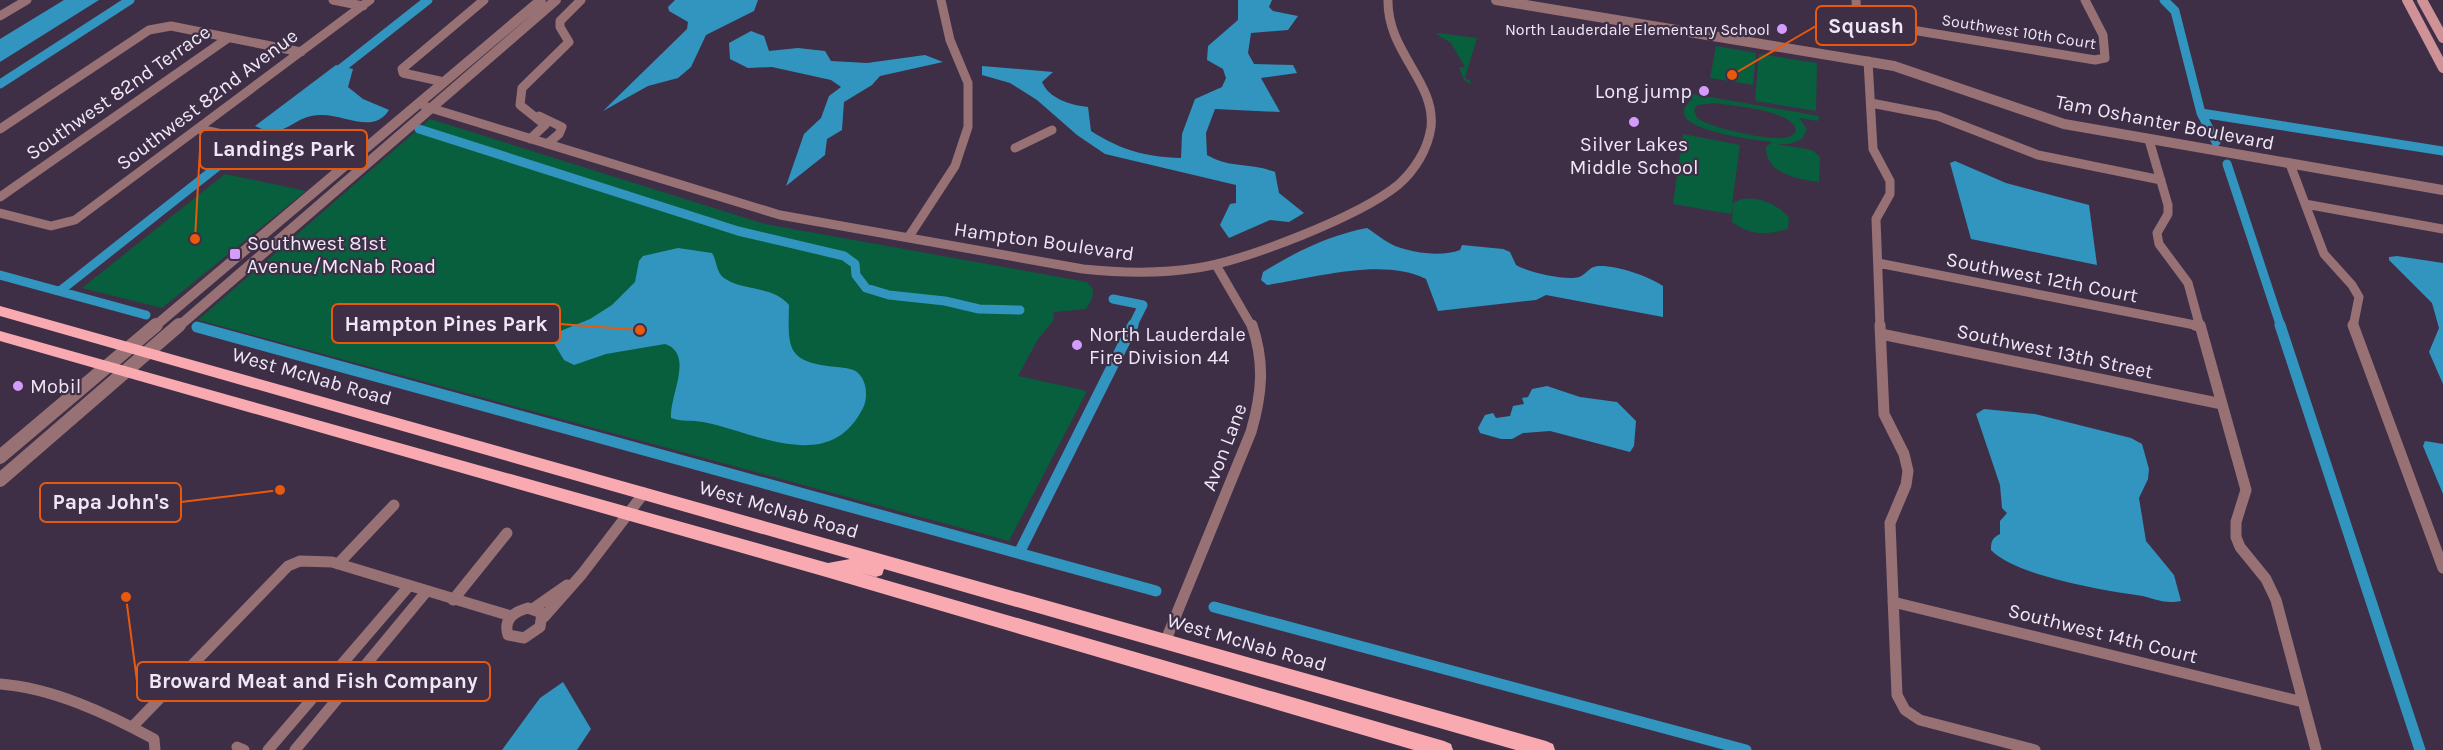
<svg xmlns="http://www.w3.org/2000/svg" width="2443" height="750" font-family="Karla,sans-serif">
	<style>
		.green { fill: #075f3d; fill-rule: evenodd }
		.water { fill: #3195bf }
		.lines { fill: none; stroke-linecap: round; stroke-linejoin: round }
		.canal-far1 { stroke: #3195bf; stroke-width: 9 }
		.canal { stroke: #3195bf; stroke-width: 11 }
		.minor-far1 { stroke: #987174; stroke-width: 9 }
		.minor { stroke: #987174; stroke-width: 11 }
		.tertiary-far1 { stroke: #987174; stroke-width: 10 }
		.tertiary { stroke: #987174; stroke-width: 14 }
		.secondary { stroke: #cf9297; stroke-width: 10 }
		.primary { fill: #f9aab1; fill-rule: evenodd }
		.poi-dot { fill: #d49cfc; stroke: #3e2f47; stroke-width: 2 }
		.labels { text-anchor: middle; stroke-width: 4.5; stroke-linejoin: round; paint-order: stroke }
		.far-poi-label { font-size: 16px; fill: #f0e7f6; stroke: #3e2f47; text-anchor: end }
		.far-street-label { font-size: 16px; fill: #f0e7f6; stroke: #3e2f47 }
		.poi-label { font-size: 20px; fill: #f0e7f6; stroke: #3e2f47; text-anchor: start }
		.street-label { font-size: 20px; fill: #f0e7f6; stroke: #3e2f47 }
		.leader { fill: none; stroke: #e8590c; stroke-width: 2 }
		.callout-dot { fill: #e8590c; stroke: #3e2f47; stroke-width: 2 }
		.callout { fill: #3e2f47; stroke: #e8590c; stroke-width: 2 }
		.callout-label { font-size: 21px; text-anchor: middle; font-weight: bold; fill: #f0e7f6 }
	</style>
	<rect width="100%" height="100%" fill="#3e2f47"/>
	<path class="green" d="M1438,33L1477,38L1465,78L1471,81L1470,84L1464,80L1459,67H1465L1451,43L1436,34Z
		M1716,46L1756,53L1753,85L1710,78Z
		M1759,54L1817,63L1816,111L1755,101Z
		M1676,91L1819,116L1818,121L1799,118L1807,129L1802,139L1790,144H1777L1812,150L1820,157L1819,182C1798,180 1765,173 1766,147L1772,142C1758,140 1652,129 1693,99L1676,96ZM1715,103C1732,106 1795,110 1796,131C1793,135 1790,137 1784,138C1768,140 1709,128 1697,118L1694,110L1697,105Z
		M430,119L765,224L1087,282L1093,289L1092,299L1086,309L1054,312L1053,321L1038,339L1018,376L1087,391L1009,541L198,320Z
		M1683,134L1740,145L1732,204C1748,191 1778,203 1789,218L1788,229C1766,235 1751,236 1732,222L1733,205L1731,214L1673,204Z
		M225,174L306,191L162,308L82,288Z"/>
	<path class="water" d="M64,0H99L0,62V39Z
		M675,0H758L754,11L706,35L691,67L678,78L648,86L603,111L687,29L688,22L669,11L668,7Z
		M1238,0H1272L1269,7L1273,11L1298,16L1288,30L1251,33L1248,53L1254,64L1293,65L1297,73L1261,78L1280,112L1215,109L1206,133L1207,155C1231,169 1249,162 1275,172L1279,193L1304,213L1289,222L1270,220L1229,238L1220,225L1230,204L1236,203V185L1105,154L1077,135L1037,100L1010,83L982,75V66L1053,72L1042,82C1049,99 1071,105 1088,107L1091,131C1121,150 1145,157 1181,158L1182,134L1195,99L1222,87L1226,78L1223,69L1207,60L1208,46L1238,20Z
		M751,31L764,36L769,51L798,48L825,51L831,61L867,63L925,55L943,62L880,76L872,85L844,102L842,130L827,139L825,155L786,186L804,134L821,118L829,96L841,87L831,80L772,67L748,68L730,59L729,43Z
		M336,65L353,69L348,87L363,99L389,110C373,135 345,114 320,115C292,115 286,142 255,126Z
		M1955,161L2006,183L2089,205L2097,265L1971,239L1950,163Z
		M1367,228C1376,234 1386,242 1395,246C1413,253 1442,257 1460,250L1462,245L1503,249L1510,252L1516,265C1527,272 1566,281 1579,277C1586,275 1588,267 1598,266C1616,265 1649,276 1663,286V317L1546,295L1536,300L1438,311L1426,279C1383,257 1314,278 1267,285L1261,280L1263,272C1295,252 1330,235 1367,228Z
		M678,248L712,253C717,261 716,272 724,278C744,292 773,285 789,305C788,349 786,362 837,367C844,368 854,368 859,374C867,382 868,398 863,408C829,476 756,432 703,422C692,420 682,422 671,418C669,396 695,354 665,344L606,354L574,365L564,360L552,340L558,332L590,319L612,305L635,282L639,261L643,256Z
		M2397,256L2443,263V384L2429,352L2439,328L2432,303L2389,260V257Z
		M1547,386L1580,397L1617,402L1636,421L1634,446L1630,452L1550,431L1523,433L1512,439H1501L1480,433L1478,428L1485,415L1493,413L1496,418L1510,416L1513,406L1524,404L1522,398L1528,397L1532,389Z
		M1984,409L2035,414L2131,438L2142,444L2149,469L2148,479L2139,498L2146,541L2174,575L2181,601C2163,605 2153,597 2136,595C2101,590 2014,575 1991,550C1991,541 1992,538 2000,534V521L2007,513L2002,508L2000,485L1976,414Z
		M2425,441L2443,444V494L2423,446Z
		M563,682L591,729L577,750H502L540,698Z"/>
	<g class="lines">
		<path class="canal-far1" d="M2164,0L2175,11L2201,113
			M334,74L428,0
			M0,84L130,0
			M419,129L738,231L844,256L855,264L856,275L866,288L889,295L945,301L979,309L1020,310
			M2216,142L2201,113L2443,151
			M2227,164L2281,327
			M0,275L146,315
			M60,291L241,148
			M1113,299L1143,305L1132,327"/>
		<path class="canal" d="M2280,325L2420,750
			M197,327L1156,591
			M1019,553L1133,325
			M1214,607L1746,750"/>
		<path class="minor-far1" d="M333,0L363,6
			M1856,0L1857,21L2095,60L2105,58L2103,35L2085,0
			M0,16L27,0
			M1868,61L1873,149L1890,181V194L1876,219L1880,327
			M444,82L403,73L402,69L484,0
			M1871,103L1938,116L2038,155L2161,180
			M424,106L780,215L1083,269C1121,273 1159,274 1197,268C1247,260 1358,217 1398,185C1415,170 1428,149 1431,127C1436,82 1387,52 1388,0
			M539,116L562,127L559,134L547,144
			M0,129L149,30L171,26L301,52
			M199,129L365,164
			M530,139L545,125L520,105L522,88L569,42L560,27V21L581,0
			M2149,140L2168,205V214L2157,233L2159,244L2188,283L2200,327
			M1015,148L1052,130
			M2290,164L2324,254L2352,285L2359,297L2353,327
			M0,197L228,38
			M2305,204L2443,229
			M0,213L51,226L75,220L370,0
			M908,238L955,166L968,127V83L950,40L941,0
			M1878,263L2200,326
			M1216,265L1252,327"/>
		<path class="minor" d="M1880,325L1884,414L1904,454L1908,471L1906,485L1890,523L1897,695L1905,710L1920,720L2035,750
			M2195,325L2200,326
			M2200,325L2246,490L2236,522V537L2240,547L2266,579L2276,600L2316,750
			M2353,325L2443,568
			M1881,334L2222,404
			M338,564L394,505
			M453,600L507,533
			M1893,602L2303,702
			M528,608L542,613L540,627L524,638L508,635C503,619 514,612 528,608Z
			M534,608L567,585
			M544,617L582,574L644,493
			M1165,642L1251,432C1262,394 1265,363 1252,325
			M0,684C53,688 108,714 154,739L155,750
			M133,726L288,566L300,561L332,562L511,616
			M237,747L244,750
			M268,750L409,586
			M295,750L426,592"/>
		<path class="tertiary-far1" d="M1496,0L1894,66L2064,124L2443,190
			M154,327L541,0
			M178,327L556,0"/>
		<path class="tertiary" d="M0,457L156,325
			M0,480L179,325"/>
		<path class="secondary" d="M2407,0L2443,68
			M2422,0L2443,38"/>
		<path class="primary" d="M0,306L1546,741L1553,744L1555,750H1516L884,569L882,575L876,577L858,572L1444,741L1451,744L1453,750H1414L826,577L0,341V331L828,563L850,559L0,316Z"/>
	</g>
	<g class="poi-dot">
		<circle cx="1782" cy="29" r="6"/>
		<circle cx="1704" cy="91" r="6"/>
		<circle cx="1634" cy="122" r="6"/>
		<rect x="229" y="248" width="12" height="12" rx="3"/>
		<circle cx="1077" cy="345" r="6"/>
		<circle cx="18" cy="386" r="6"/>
	</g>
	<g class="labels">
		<g class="far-poi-label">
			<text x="1770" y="35">North Lauderdale Elementary School</text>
		</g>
		<g class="far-street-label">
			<text transform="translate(2019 31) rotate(9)" y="6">Southwest 10th Court</text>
		</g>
		<g class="poi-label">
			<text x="1692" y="98" text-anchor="end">Long jump</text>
			<text x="1634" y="151" text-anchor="middle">Silver Lakes<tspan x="1634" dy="23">Middle School</tspan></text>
			<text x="247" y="250">Southwest 81st<tspan x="247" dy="23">Avenue/McNab Road</tspan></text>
			<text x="1089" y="341">North Lauderdale<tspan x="1089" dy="23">Fire Division 44</tspan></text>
			<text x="30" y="393">Mobil</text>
		</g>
		<g class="street-label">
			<text transform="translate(118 92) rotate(-35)" y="7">Southwest 82nd Terrace</text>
			<text transform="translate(207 99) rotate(-37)" y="7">Southwest 82nd Avenue</text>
			<text transform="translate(2165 122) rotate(11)" y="7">Tam Oshanter Boulevard</text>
			<text transform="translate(1044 241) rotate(8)" y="7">Hampton Boulevard</text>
			<text transform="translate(2042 277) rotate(11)" y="7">Southwest 12th Court</text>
			<text transform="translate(2055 351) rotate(12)" y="7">Southwest 13th Street</text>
			<text transform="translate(312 376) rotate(16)" y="7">West McNab Road</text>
			<text transform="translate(1224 447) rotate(-69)" y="7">Avon Lane</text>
			<text transform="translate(779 509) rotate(16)" y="7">West McNab Road</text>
			<text transform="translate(2103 633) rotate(14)" y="7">Southwest 14th Court</text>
			<text transform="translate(1247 642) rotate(16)" y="7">West McNab Road</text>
		</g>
	</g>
	<path class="leader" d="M1732 75L1816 26M195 239L200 149M640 330L560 324M280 490L181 502M126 597L137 681"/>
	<g class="callout-dot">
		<circle cx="1732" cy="75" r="6"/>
		<circle cx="195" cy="239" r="6"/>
		<circle cx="640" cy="330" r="6"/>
		<circle cx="280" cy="490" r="6"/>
		<circle cx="126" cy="597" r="6"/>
	</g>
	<g class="callout">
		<rect x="1816" y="6" width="100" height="39" rx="6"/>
		<rect x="200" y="130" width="167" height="39" rx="6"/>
		<rect x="332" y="304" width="228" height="39" rx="6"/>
		<rect x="40" y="483" width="141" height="39" rx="6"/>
		<rect x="137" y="662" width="353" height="39" rx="6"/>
	</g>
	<g class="callout-label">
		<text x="1866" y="33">Squash</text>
		<text x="284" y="156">Landings Park</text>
		<text x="446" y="331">Hampton Pines Park</text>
		<text x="111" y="509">Papa John's</text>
		<text x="313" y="688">Broward Meat and Fish Company</text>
	</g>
</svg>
